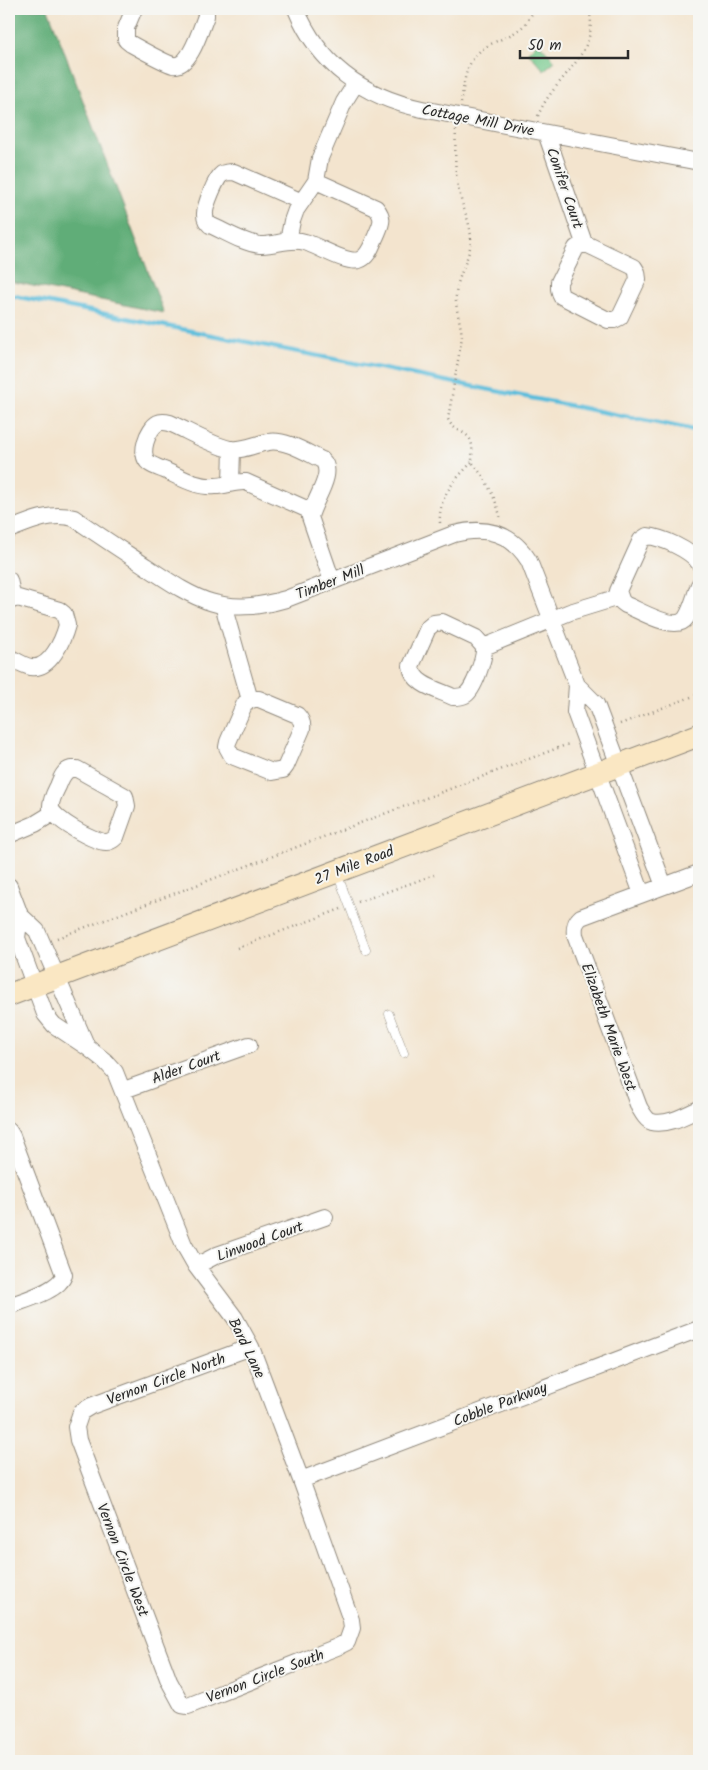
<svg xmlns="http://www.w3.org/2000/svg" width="708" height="1770" font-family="Kalam,sans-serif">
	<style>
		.green { fill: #75c98c; stroke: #507a5c }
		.forest { fill: #60ad78; stroke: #466c52 }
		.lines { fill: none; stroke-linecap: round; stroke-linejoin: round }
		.stream { stroke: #5cbddb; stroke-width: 4.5 }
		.lane-casing { stroke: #8f887c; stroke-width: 9 }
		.street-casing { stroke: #8f887c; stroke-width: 18 }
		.secondary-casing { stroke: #8f887c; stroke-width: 24 }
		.path { stroke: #8f887c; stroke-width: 2.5; stroke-dasharray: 1 4; stroke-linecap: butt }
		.lane { stroke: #fff; stroke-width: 8 }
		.street { stroke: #fff; stroke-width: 16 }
		.secondary { stroke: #fae7c3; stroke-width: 22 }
		.labels { text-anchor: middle; stroke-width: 4; stroke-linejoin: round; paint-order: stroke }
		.street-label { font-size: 15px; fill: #2b2b2b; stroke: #f6f6f2 }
	</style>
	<rect width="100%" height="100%" fill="#f6f6f2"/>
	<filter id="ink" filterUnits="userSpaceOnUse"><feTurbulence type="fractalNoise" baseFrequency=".02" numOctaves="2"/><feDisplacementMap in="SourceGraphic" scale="10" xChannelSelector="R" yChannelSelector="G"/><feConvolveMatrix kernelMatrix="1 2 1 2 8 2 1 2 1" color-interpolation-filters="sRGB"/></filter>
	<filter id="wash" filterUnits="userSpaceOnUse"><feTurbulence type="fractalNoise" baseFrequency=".0096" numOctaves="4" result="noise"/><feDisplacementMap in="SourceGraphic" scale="20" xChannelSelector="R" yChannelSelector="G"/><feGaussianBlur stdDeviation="1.12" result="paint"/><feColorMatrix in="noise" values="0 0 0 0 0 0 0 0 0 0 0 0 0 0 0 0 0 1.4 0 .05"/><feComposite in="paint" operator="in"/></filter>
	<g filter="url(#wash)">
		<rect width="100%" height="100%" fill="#f3e4ce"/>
		<path class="green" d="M538,42L555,61L544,70L528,52Z"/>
		<path class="forest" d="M9,9H48L164,313L9,281Z"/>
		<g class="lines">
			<path class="stream" d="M9,295L699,431"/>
		</g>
	</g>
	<g filter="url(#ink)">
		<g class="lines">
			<g class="lane-casing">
				<path id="lane" d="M337,873L366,950
					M389,1014L404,1053"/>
			</g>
			<g class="street-casing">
				<path id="street" d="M134,9L126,28V40L131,44C140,49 165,63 173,65C190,68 201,28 206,16V9
					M296,9C319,65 364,97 422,109L699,162
					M546,133L584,243
					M300,201L234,172C230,172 226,172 222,174C216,178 204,207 205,215C205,220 207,222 210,225C226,232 243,243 260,245C275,246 290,237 305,242C318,246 347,264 359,260C369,257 372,244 376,236C381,224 385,219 376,208L316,181
					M288,241L292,221L296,210L316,181L320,158L344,102L356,83
					M584,243L634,267L637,272L638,279L620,317L614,320H608L561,296L559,289V282L576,248Z
					M231,483L232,449
					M311,511L246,482C235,481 226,486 215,486C197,488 180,477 164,470C159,468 153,466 149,463C138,455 148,428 158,423C162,421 166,422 170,423C188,431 211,445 230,449C244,451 255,444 268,442C286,439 307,453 322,460C336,473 313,501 310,517L332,581
					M9,530C31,521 50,512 74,518C98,535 123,551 147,567C198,601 223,617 286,599L454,534C486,526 511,532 529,561L577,685
					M699,563C691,550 661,537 647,536L641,540L618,591L622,602L626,605C639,610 676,633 686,618C692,609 695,595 699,585
					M9,580L13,599
					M9,601L18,598L59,610L64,614L67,625C63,640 50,670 31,667C24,666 15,660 9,657
					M223,605L250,700
					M442,622L476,638L484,647C485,657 474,690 465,695C461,697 457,697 453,697C439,690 413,685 411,666L428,628L434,623Z
					M484,647L570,612L619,597
					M254,699H259L297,715C301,719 303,723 302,729L286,766L283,770L272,772L232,756L227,747L228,742L244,705L246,702Z
					M71,769H77L125,796L127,806L116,837C113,840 110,842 106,842C94,842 53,819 51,808C50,801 55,792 58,786C61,779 63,771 71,769Z
					M9,835L35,824L53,813
					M699,873L581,917C575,922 574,927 575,935L639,1107C642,1112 646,1120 652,1122C667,1126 686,1115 699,1109
					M9,886L20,915
					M642,894L575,712L577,685L596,704L664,886
					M87,1047L37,931L20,915L17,938L45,1014L54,1025L87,1047L105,1061L115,1072L184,1245L196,1266L235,1318L251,1347L301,1480L351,1620L352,1628L347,1642L337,1647L188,1706L182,1705L169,1681L78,1440L76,1427L81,1412L91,1406L251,1347
					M124,1090L249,1045
					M9,1131L12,1136L64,1275C59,1291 24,1300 9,1306
					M196,1266L217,1255L325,1217
					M301,1480L699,1329"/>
			</g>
			<g class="secondary-casing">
				<path id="secondary" d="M9,995L699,735"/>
			</g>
			<path class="path" d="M461,103C463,91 464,75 470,64C482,41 504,42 521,28C527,23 531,15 535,9
				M538,116C552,78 601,55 589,9
				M456,130C455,152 454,174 460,195C463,210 471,223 471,240C470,259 457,276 456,295C455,309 461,323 462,337L448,419C453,432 466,430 471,441C473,447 472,456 472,462C486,479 496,498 501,520
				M440,523C438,496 455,480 472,462
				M620,724L699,694
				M358,902L434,875
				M57,938L571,743
				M237,948L341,909"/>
			<use href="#lane" class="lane"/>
			<use href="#street" class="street"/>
			<use href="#secondary" class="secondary"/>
		</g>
	</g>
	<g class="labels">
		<g class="street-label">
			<text transform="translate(478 120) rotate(11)" y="5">Cottage Mill Drive</text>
			<text transform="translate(565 188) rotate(71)" y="5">Conifer Court</text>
			<text transform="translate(330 582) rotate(-21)" y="5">Timber Mill</text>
			<text transform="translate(354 865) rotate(-21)" y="5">27 Mile Road</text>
			<text transform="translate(609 1027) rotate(70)" y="5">Elizabeth Marie West</text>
			<text transform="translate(186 1067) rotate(-20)" y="5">Alder Court</text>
			<text transform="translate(260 1241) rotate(-20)" y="5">Linwood Court</text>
			<text transform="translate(247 1348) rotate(64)" y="5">Bard Lane</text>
			<text transform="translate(166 1379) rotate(-20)" y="5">Vernon Circle North</text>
			<text transform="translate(500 1404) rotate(-21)" y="5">Cobble Parkway</text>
			<text transform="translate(123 1560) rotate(69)" y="5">Vernon Circle West</text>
			<text transform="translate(265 1676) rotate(-21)" y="5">Vernon Circle South</text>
		</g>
	</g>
	<rect width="708" height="1770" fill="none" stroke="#f6f6f2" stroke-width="30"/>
	<path d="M520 50v8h108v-8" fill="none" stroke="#2b2b2b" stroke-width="2.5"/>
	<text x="528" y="50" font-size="15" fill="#2b2b2b" stroke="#f6f6f2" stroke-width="4" paint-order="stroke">50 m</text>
</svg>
